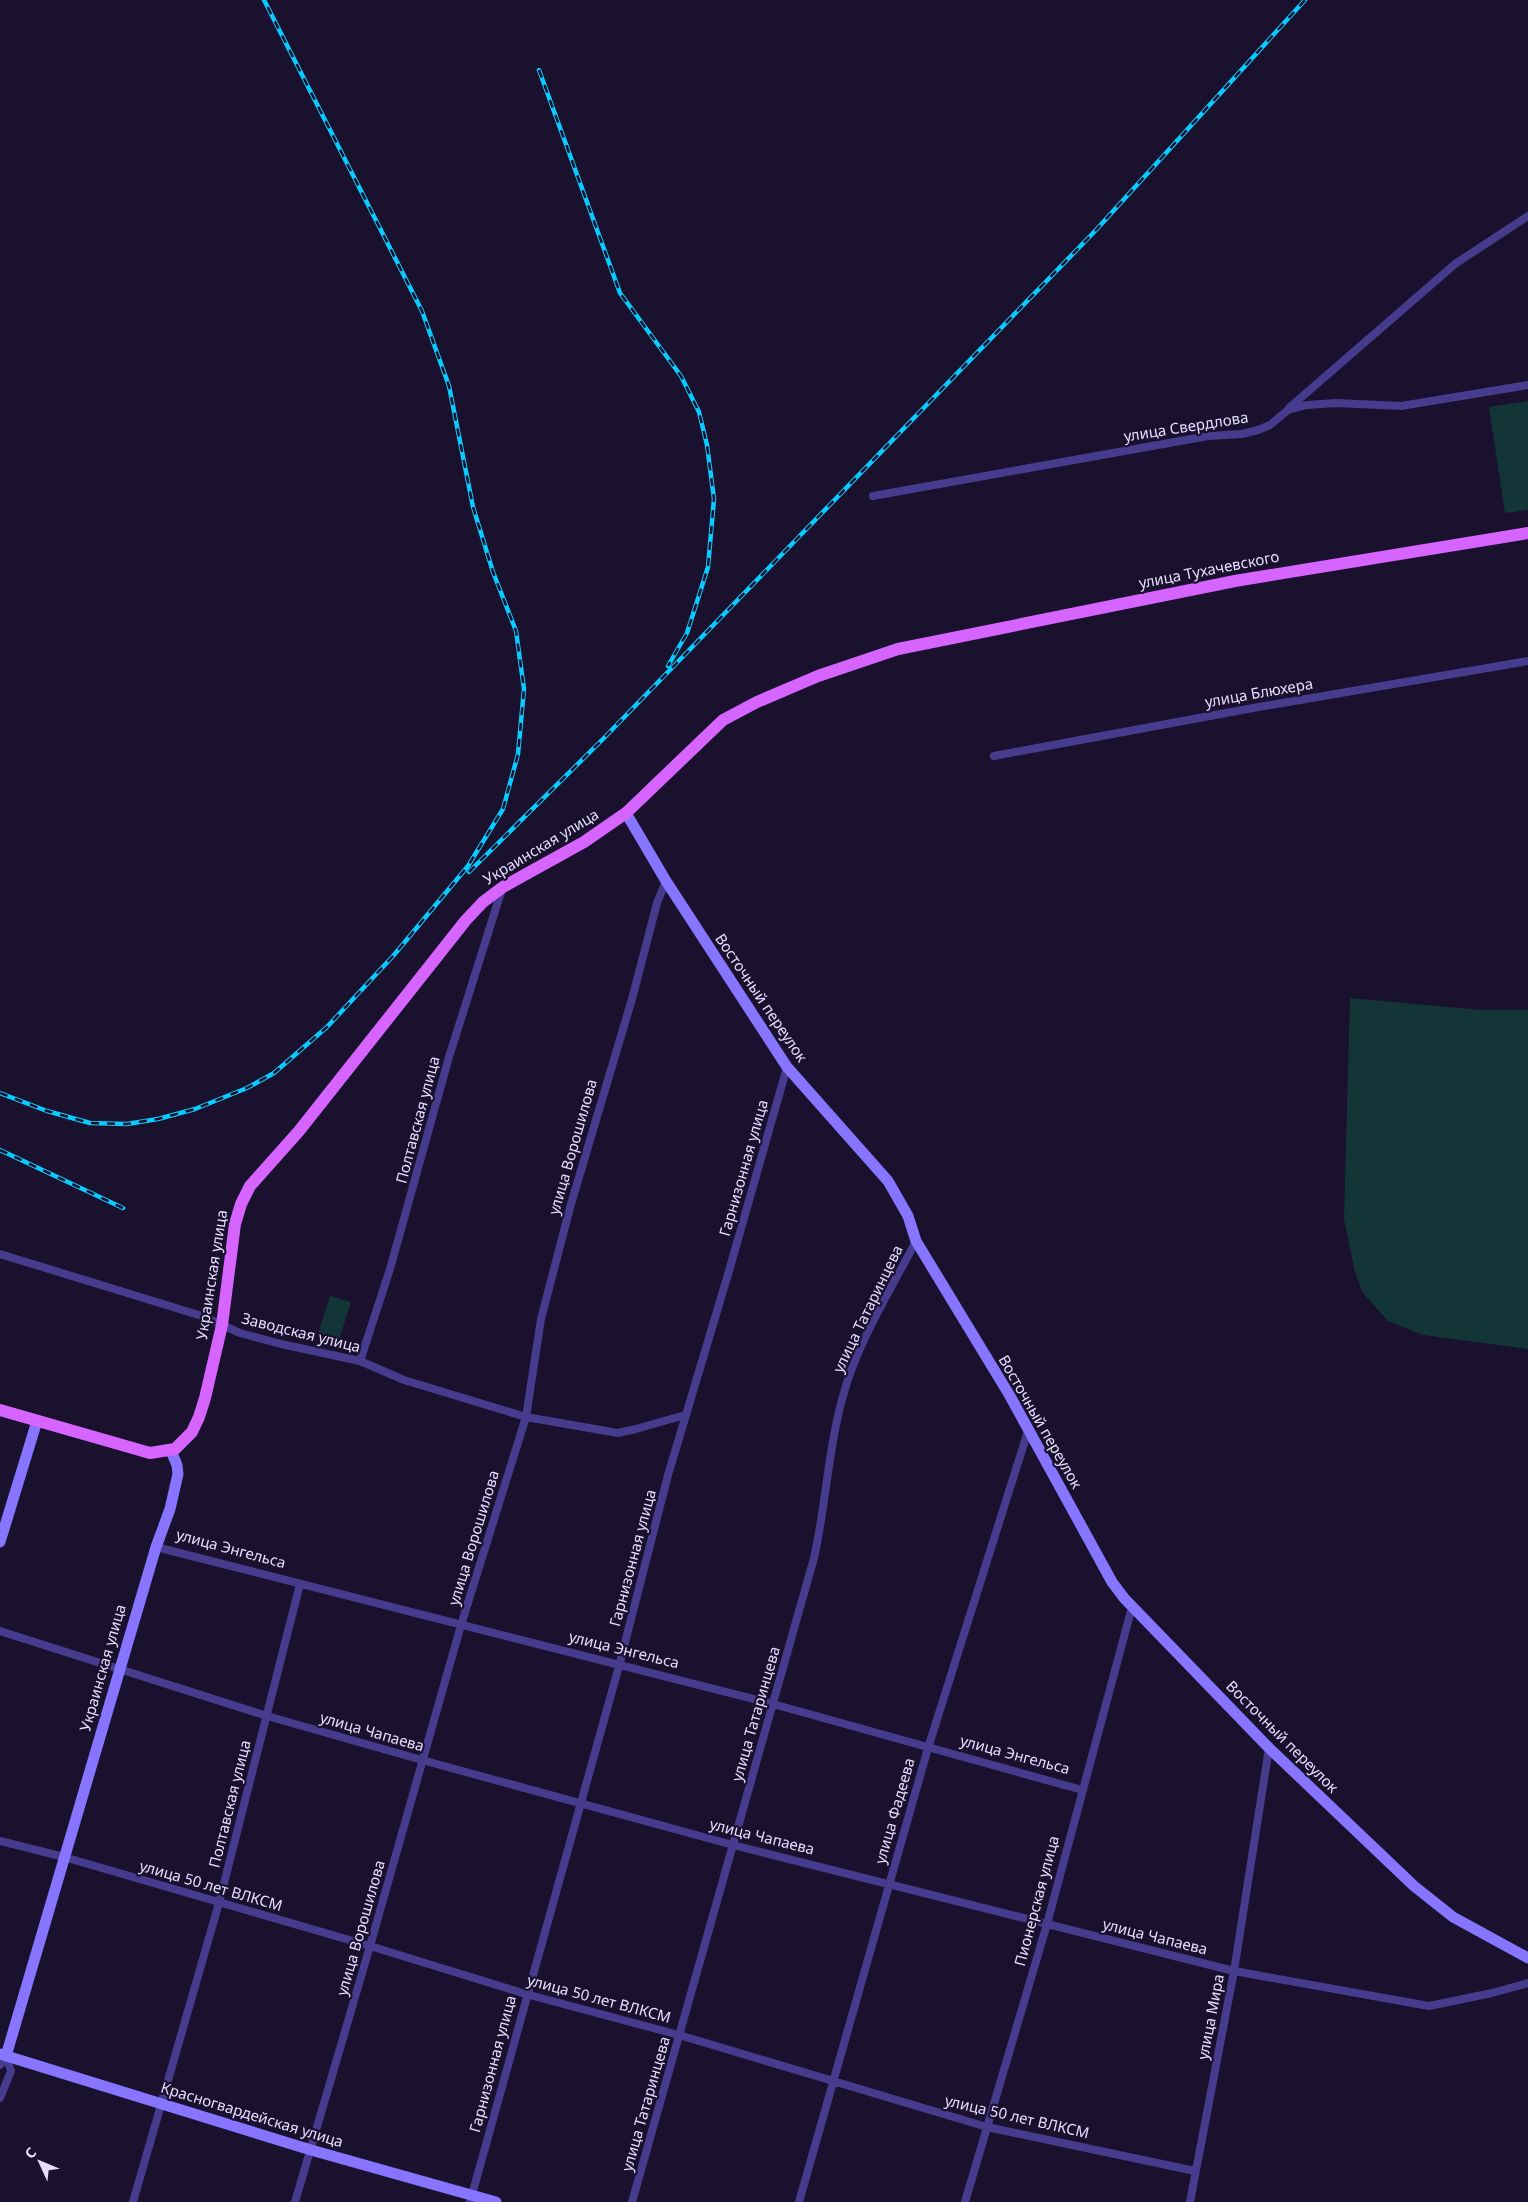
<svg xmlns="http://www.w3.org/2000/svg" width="1528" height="2202" font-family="'Noto Sans',sans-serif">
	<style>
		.green { fill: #143537 }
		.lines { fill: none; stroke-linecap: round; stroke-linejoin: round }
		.street { stroke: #473b8d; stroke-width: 8 }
		.secondary { stroke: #8774ff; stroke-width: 11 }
		.primary { stroke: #d664ff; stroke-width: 12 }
		.rail-casing { stroke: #09cbff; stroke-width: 4.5 }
		.rail { stroke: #19112d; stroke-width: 2.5; stroke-dasharray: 8; stroke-linecap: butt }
		.labels { text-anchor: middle; stroke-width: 4.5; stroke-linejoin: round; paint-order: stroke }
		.street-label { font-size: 15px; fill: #e5ddff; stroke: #19112d }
	</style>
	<rect width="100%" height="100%" fill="#19112d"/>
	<path class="green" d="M1528,401V510L1505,513L1489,407Z
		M1350,998L1482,1010H1528V1349L1423,1335L1388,1321L1363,1293L1355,1272L1344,1219Z
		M330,1296L351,1302L339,1340L318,1334Z"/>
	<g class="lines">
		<path class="street" d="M1289,408L1455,264L1528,216
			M873,496L1208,436L1242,434L1258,430L1270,425L1288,410L1307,405L1336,403L1401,406L1528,385
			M994,756L1253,708L1528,661
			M0,1254L202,1316L240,1333L281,1344L360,1361L404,1380L526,1417L618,1433L636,1429L685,1415
			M360,1361L390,1269L449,1057L502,889
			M156,1547L773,1704L1082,1790
			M0,1631L267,1716L422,1760L733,1845L1234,1971L1429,2006L1492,1993L1528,1983
			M0,1841L64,1857L370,1946L526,1994L679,2035L987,2127L1195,2171
			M0,2065L6,2056
			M0,2098L11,2071L6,2056
			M133,2202L219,1903L300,1584
			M295,2202L370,1946L461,1625L526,1417L541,1319L571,1204L632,999L657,903L666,881
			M470,2202L619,1666L668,1475L729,1271L787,1067
			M632,2202L814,1558C826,1505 828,1449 843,1396C858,1341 890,1291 916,1241
			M799,2202L928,1748L1028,1431
			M965,2202L1047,1924L1132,1607
			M1190,2202L1234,1971L1269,1748"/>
		<path class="secondary" d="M626,813L666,881L787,1067L888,1181L908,1216L916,1241L1010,1396L1112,1582L1124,1598L1269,1748L1414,1886L1453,1917L1528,1958
			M0,1542L37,1421
			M0,2054L311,2150L496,2202
			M6,2056L120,1669L156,1547L170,1509L178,1474L177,1465L171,1451"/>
		<path class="primary" d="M0,1410L150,1453L175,1449L192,1432L199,1417L205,1398L222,1325L235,1224L241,1204L250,1186L299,1131L466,920L483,902L503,887L584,842L626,813L723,720L757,702L818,676L898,649L1235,581L1528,533"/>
		<g class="rail-casing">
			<path id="rail" d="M539,70L620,293L681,376L699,412L707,445L714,499L708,567L687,633L668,666
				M469,872L605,737L1096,230L1305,0
				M0,1093L47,1111L90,1123L127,1124L158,1119L195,1109L247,1088L274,1073L327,1027L394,955L468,866L503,809L518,754L524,689L516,631L493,572L473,507L449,386L422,311L264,0
				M0,1150L123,1208"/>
		</g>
		<use href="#rail" class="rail"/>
	</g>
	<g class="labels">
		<g class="street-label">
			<text transform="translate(1186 427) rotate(-9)" y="5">улица Свердлова</text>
			<text transform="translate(1209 570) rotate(-11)" y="5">улица Тухачевского</text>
			<text transform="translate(1259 693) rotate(-10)" y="5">улица Блюхера</text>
			<text transform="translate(541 847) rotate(-31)" y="5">Украинская улица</text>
			<text transform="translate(761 998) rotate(56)" y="5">Восточный переулок</text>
			<text transform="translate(418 1120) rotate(-75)" y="5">Полтавская улица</text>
			<text transform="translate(573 1147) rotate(-74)" y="5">улица Ворошилова</text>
			<text transform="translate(744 1168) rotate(-74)" y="5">Гарнизонная улица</text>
			<text transform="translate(212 1275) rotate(-81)" y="5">Украинская улица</text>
			<text transform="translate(868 1309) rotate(-64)" y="5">улица Татаринцева</text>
			<text transform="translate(301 1333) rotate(14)" y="5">Заводская улица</text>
			<text transform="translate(1040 1422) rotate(60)" y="5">Восточный переулок</text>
			<text transform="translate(474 1538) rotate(-73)" y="5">улица Ворошилова</text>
			<text transform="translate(231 1549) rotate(15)" y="5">улица Энгельса</text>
			<text transform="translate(633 1558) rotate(-75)" y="5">Гарнизонная улица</text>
			<text transform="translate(624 1650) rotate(14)" y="5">улица Энгельса</text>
			<text transform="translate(103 1668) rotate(-74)" y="5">Украинская улица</text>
			<text transform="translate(756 1714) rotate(-74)" y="5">улица Татаринцева</text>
			<text transform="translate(372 1732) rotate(16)" y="5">улица Чапаева</text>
			<text transform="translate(1282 1737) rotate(45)" y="5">Восточный переулок</text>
			<text transform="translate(1015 1755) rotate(15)" y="5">улица Энгельса</text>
			<text transform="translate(230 1804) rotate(-76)" y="5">Полтавская улица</text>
			<text transform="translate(895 1811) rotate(-74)" y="5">улица Фадеева</text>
			<text transform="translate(762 1837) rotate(14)" y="5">улица Чапаева</text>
			<text transform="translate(211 1886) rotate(16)" y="5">улица 50 лет ВЛКСМ</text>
			<text transform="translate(1037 1901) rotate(-75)" y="5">Пионерская улица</text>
			<text transform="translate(361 1928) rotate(-74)" y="5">улица Ворошилова</text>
			<text transform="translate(1155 1937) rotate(14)" y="5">улица Чапаева</text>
			<text transform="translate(599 1999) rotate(15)" y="5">улица 50 лет ВЛКСМ</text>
			<text transform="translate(1211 2017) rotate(-79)" y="5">улица Мира</text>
			<text transform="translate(493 2064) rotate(-75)" y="5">Гарнизонная улица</text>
			<text transform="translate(646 2104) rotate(-74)" y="5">улица Татаринцева</text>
			<text transform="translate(252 2115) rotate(17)" y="5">Красногвардейская улица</text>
			<text transform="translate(1017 2117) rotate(13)" y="5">улица 50 лет ВЛКСМ</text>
		</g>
	</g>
	<g transform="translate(40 2162) rotate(314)" stroke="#19112d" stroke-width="4" paint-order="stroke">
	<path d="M0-4L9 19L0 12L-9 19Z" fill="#e5ddff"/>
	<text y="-8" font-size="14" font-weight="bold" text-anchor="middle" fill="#e5ddff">С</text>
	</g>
</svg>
